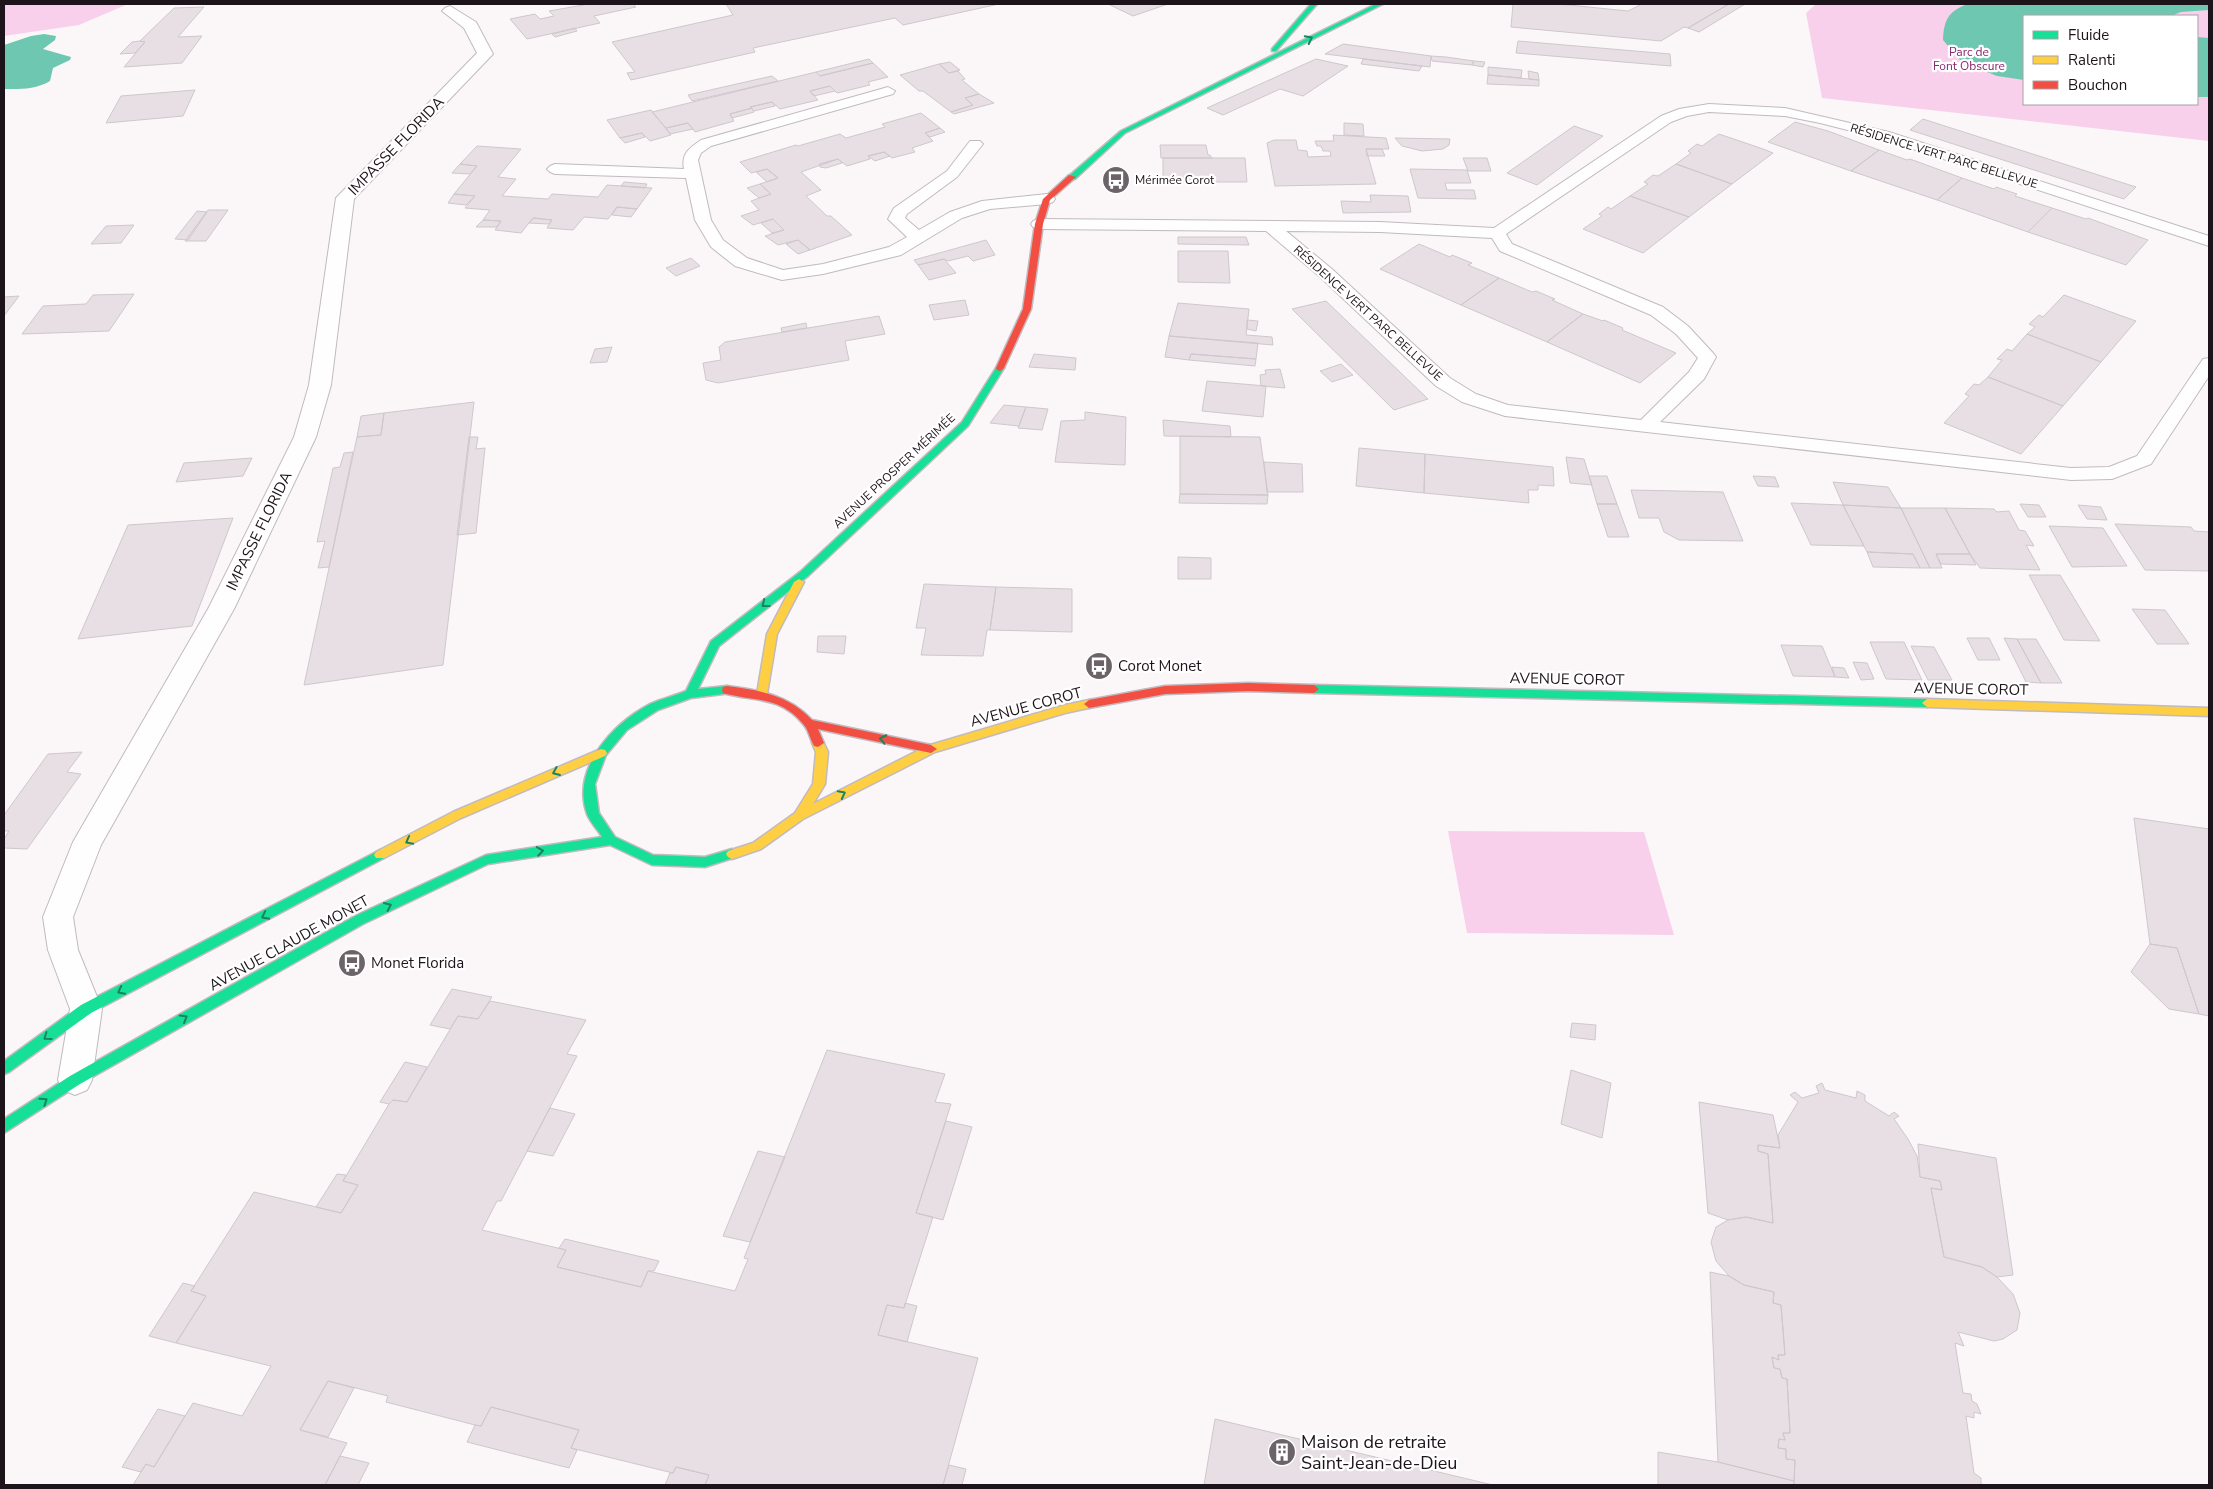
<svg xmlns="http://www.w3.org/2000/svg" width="2213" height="1489" font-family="'Nunito Sans',sans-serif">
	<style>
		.green { fill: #f8d0eb; fill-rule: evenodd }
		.water { fill: #6ec8b1 }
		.building { fill: #e7dfe4; stroke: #cec7cb }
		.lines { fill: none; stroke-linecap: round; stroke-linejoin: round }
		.lane-casing { stroke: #c1babf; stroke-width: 2 }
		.street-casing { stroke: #c1babf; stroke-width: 2 }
		.fast-casing { stroke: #c1babf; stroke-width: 3 }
		.slow-casing { stroke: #c1babf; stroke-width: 3 }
		.jam-casing { stroke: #c1babf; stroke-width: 3 }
		.lane { fill: #fefefe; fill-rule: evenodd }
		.street { fill: #fefefe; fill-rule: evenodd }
		.fast { fill: #16e098; fill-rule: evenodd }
		.slow { fill: #ffcf43; fill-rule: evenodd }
		.jam { fill: #f24e42; fill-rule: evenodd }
		.oneway { stroke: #19845f }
		.labels { text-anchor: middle; stroke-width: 4.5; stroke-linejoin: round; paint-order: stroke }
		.far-park-label { font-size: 12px; fill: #882870; stroke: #fff }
		.far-street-label { font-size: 12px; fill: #1d131a; stroke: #fff }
		.far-poi-label { font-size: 12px; fill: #1d131a; stroke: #fff; text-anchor: start }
		.street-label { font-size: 15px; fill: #1d131a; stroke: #fff }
		.poi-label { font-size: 15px; fill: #1d131a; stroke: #fff; text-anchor: start }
		.near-poi-label { font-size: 18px; fill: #1d131a; stroke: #fff; text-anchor: start }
	</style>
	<rect width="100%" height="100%" fill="#fbf7f9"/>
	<path class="green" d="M4,4H128L79,25L4,36Z
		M1816,4H2209V141L1822,98L1806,13ZM2024,16H2197V104H2024Z
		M1448,831L1644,832L1674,935L1467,933Z"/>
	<path class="water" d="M1968,4H2209V10L2181,12L2171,16H2024V80L1997,76L1962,62L1943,40C1944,20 1948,11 1968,4Z
		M44,34L56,36L55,40L43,49L71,57L70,60L53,68L50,81C35,90 20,89 4,89V45L31,36Z
		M2197,37L2209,38V97H2197Z"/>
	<path class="building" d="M589,4H633L636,7L594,16L600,23L527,39L510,19L535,14L540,19L554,16L549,11Z
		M726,4H999L903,25L895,18L753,48L755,52L631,80L627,73L635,72L612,42L733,15Z
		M1108,4H1168L1133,16Z
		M1513,4H1559L1628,11L1642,4H1729L1688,28L1684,27L1661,41L1511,27Z
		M1729,4H1745L1699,32L1688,28Z
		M204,7L178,37L202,36L182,63L124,67L145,42L140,41L174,8Z
		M575,28L577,31L555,37L552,34Z
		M140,41L145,42L135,53L120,54L132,42Z
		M1518,41L1670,54L1671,66L1516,53Z
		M1343,44L1431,56L1430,67L1325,54Z
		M1431,56L1446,57L1474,61L1472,65L1432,61Z
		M869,59L873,63L820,76L816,72Z
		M1316,59L1348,66L1303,96L1280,89L1223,115L1207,108Z
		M1363,59L1422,66L1419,71L1361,64Z
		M1474,61L1485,62L1483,67L1472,65Z
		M950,62L960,70L949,73L939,64Z
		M873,63L888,77L868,82L870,85L837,93L830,86L810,91L818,100L780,109L772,102L750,107L752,108L730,114L734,121L695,132L688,123L666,128L652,112L816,72L820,76Z
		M939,64L949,73L958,71L965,79L962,80L979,94L965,98L973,105L951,112L923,91H919L900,75Z
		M1488,67L1522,70L1521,78L1488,75Z
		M1528,71L1538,73L1539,80L1529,79Z
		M1488,75L1539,80V86L1487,84Z
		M772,76L778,81L692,101L688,95Z
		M830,86L835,91L814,96L810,91Z
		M195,90L183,116L106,123L121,96Z
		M979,94L994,103L954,114L951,112L973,105L965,98Z
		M772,102L775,106L754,111L750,107Z
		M752,108L754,112L732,118L730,114Z
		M651,110L671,135L650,141L642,133L620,138L607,120Z
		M921,113L940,128L925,133L933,141L912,148L915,152L892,158L884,152L868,156L870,159L847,166L838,159L801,172L821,190L806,196L827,216H831L852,235L810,250L798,240L778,245L765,236L784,230L773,219L753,225L741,216L759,210L751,201L771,194L760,184L778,178L767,169L751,173L740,162L796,145L798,146L840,134L846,138L885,127L882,124Z
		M1923,119L2136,187L2124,199L1910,130Z
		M1795,122L1828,131L1879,150L1851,171L1768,142Z
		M688,123L693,129L670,134L666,128Z
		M1344,123L1363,124L1364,136L1344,135Z
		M1574,126L1603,136L1537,185L1507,173Z
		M940,128L945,132L930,137L925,133Z
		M642,133L645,137L625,143L620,138Z
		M1719,134L1766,150L1773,153L1732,184L1676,164L1691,153L1688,151L1697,144L1702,146Z
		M1333,135L1386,138L1389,149H1366L1376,184L1275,186L1267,143L1274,140H1296L1298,150L1307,151L1308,157L1331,156L1330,151H1323L1321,146H1317L1315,141H1334Z
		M1395,138L1450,139L1449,145L1443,149L1422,151L1402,146Z
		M1160,145H1206L1208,155H1210L1212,158H1161Z
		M477,146L521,149L498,177L516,179L502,196L548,199L552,194L598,197L607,185L652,188L637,209L617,207L608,219L584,217L573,230L547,228L552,220L533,218L521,233L495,230L501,221L483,220L490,210L465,208L475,196L454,194L477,166L460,164Z
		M1366,149H1382L1385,156H1367Z
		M1879,150L1907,160L1910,159L1962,178L1937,200L1851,171Z
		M884,152L890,156L875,161L868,156Z
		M1163,158H1245L1247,182H1163Z
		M1463,158H1487L1491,171H1468Z
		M838,159L842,163L826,168L820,167L819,164Z
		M460,164L477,166L470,174L452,173Z
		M1676,164L1732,184L1689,217L1630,196L1648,184L1644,182L1653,175L1658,176Z
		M767,169L778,178L767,182L756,172Z
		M1410,169L1467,170L1471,183H1445L1447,190H1474L1476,199L1418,198Z
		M1962,178L1994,189L1996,187L2017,194L2015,196L2052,208L2028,232L1937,200Z
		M624,182L647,184L645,188L621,186Z
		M760,184L771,194L759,198L747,188Z
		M454,194L475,196L466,205L448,203Z
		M1370,195L1408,196L1411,212L1343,213L1341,201L1371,202Z
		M1630,196L1689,217L1643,253L1583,229L1602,216L1599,214L1608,207L1611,209Z
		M617,207L637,209L631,217L612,215Z
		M2052,208L2086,219L2088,218L2148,240L2126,265L2028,232Z
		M208,210H228L206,241H185Z
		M197,211L207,212L188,240L175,239Z
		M533,218L552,220L549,224L529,223Z
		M773,219L784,230L772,233L761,223Z
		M483,220L501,221L497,227H476Z
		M134,225L121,243L91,244L106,226Z
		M1178,237H1246L1249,245L1178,244Z
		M798,240L810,250L798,254L786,244Z
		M986,240L995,255L973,261L968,256L948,261L944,259L918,265L914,260Z
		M1419,244L1450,257L1452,255L1472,263L1468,265L1499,278L1461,305L1380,269Z
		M1178,251H1228L1230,283L1178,282Z
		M691,258L700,266L676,276L666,268Z
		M944,259L956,273L929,280L918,265Z
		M1499,278L1532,292L1536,291L1555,299L1552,300L1583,314L1547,342L1461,305Z
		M134,294L109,331L22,334L43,306L86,304L93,295Z
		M2064,295L2136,321L2101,362L2027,334L2035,327L2029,324L2039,315L2043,317Z
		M19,296L4,316V297Z
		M965,300L969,315L934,320L929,305Z
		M1326,301L1428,399L1394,410L1292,309Z
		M1178,303L1249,309L1246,335L1272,337L1273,345L1169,336Z
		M1583,314L1603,321L1604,320L1623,328L1622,330L1676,353L1640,383L1547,342Z
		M879,316L885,334L845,341L849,360L718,383L706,380L703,363L721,360L719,347L725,342Z
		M1247,320L1258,321L1256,331L1247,329Z
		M806,323L807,328L782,332L781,328Z
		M2027,334L2101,362L2063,406L1988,377L2002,360L1997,359L2007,349L2012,351Z
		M1169,336L1258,343L1256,359L1191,354L1189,360L1165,357Z
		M612,347L607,362L590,363L595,349Z
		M1034,354L1076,358L1075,370L1029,367Z
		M1191,354L1256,359L1255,366L1189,360Z
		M1341,364L1353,375L1332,382L1320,371Z
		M1280,369L1285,388L1261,386L1260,375L1266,374L1265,370Z
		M1988,377L2063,406L2021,454L1944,423L1969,396L1965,394L1974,384L1979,385Z
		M1207,381L1266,386L1263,417L1202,411Z
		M474,402L443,665L304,685L357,437L381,435L384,413Z
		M1004,405L1026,407L1019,426L990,423Z
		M1026,407L1048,409L1042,430L1018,428Z
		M1085,412L1126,417L1125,465L1055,462L1061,421L1085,420Z
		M384,413L381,435L357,437L361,416Z
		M1163,420L1230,426L1231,437L1164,436Z
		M1180,436L1260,437L1268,495L1180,494Z
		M469,437H478L476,449L485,448L476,533L457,535Z
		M1359,448L1425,454L1424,493L1356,486Z
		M353,452L329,567L318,568L325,541L317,542L333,468L340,467L344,453Z
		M1425,454L1553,467L1554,486L1538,485V490H1528L1529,503L1424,493Z
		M1566,457L1584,459L1592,485L1570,483Z
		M252,458L243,476L176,482L184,463Z
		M1264,462L1302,464L1303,492H1267Z
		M1589,476H1607L1617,504H1597Z
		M1753,476L1775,477L1779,487L1758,486Z
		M1833,482L1888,487L1901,508L1843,505Z
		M1631,490L1723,492L1743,541L1679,540L1664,532L1659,518H1639Z
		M1180,494L1268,495L1267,504L1179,503Z
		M1791,503L1843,505L1864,546L1811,545Z
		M1597,504H1617L1629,537H1608Z
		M2020,504L2039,505L2046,517H2028Z
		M1843,505L1901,508L1930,568H1920L1913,554L1867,552Z
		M2078,505L2101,507L2107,520L2087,519Z
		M1901,508H1945L1970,554H1936L1942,568H1930Z
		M1945,508L1994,509L1997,512L2009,511L2019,530L2025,531L2034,546L2026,545L2040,570L1980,568L1970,554Z
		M233,518L192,626L78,639L128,525Z
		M2115,524L2191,527L2194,531L2209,532V571L2145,570Z
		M2049,526L2103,528L2127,566L2072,567Z
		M1867,552L1913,554L1920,568L1873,567Z
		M1936,554H1970L1976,565L1941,564Z
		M1178,557L1211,558V579H1178Z
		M2029,575H2060L2100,641L2064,640Z
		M924,584L996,587L990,630H987L983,656L921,655L926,628H916Z
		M996,587L1072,589V632L990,630Z
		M2132,609L2165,610L2189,644H2157Z
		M818,636H846L844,654L817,652Z
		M1967,638H1989L2000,660H1978Z
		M2004,638L2017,639L2041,683L2026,682Z
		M2017,639H2036L2062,683H2041Z
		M1870,642H1904L1922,680L1886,679Z
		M1781,645L1822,646L1835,677L1793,676Z
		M1911,646L1934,647L1952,680H1928Z
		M1853,662L1867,663L1874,679L1861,680Z
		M1832,667L1844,668L1849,678L1835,677Z
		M82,752L67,772L81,774L27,849L4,848V839L9,831H4V815L48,754Z
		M2134,818L2209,829V1016L2199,1014L2177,948L2150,944Z
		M2150,944L2177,948L2199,1014L2169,1009L2131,972Z
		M452,989L492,997L478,1019L458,1016L450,1029L430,1025Z
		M490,1001L586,1020L567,1054L577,1056L501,1201H497L482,1230L566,1250L557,1267L641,1287L648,1271L735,1291L748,1259L744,1258L827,1050L945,1074L935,1102L951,1104L916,1213L933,1217L904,1308L887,1305L878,1335L978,1358L943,1485H705L709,1475L676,1467L673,1473L571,1448L579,1430L491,1407L481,1426L475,1425L386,1402L388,1396L328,1381L300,1430L347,1443L325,1485H133L146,1464L154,1467L193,1403L242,1416L271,1366L176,1343L206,1296L191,1291L254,1192L341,1213L358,1185L343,1181L389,1104L393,1100L407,1102L458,1016L478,1019Z
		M1572,1023L1596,1025L1595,1040L1570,1037Z
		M405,1062L427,1067L407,1102L393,1100L389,1104L380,1102Z
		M1571,1070L1611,1083L1602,1138L1561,1124Z
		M1822,1083L1825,1090L1856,1098L1857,1091L1865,1095V1101L1889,1116L1894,1112L1899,1116L1894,1119L1908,1139L1917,1156L1920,1177L1940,1181L1942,1190L1931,1188L1944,1257L1982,1267L1997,1277L2013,1294L2020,1313L2017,1330L2003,1339L1994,1341L1958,1332L1964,1346L1955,1343L1963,1393L1971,1394L1972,1401L1977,1404L1981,1414L1974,1412V1418L1966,1416L1974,1473L1981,1478V1484L1986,1485H1794L1795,1460L1786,1459V1449L1778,1448L1779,1439L1785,1440L1783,1433H1790L1787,1379L1782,1378L1780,1369L1774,1368L1772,1357L1779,1360L1778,1355H1785L1781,1305L1773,1303L1774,1292L1744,1285L1729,1276L1716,1261L1711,1242L1716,1227L1728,1220L1746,1217L1773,1223L1768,1154L1758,1151V1145L1780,1148L1778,1135L1798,1102L1790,1095L1795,1092L1802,1098L1819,1093L1816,1086Z
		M1699,1102L1773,1115L1780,1148L1758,1145V1151L1768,1154L1773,1223L1746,1217L1728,1220L1708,1213Z
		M550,1108L575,1114L553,1156L527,1151Z
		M946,1121L972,1127L943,1220L916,1213Z
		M1918,1144L1996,1158L2013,1275L1997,1277L1982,1267L1944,1257L1931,1188L1942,1190L1940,1181L1920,1177Z
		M758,1151L785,1157L750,1242L723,1236Z
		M337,1174L346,1175L343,1181L358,1185L341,1213L316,1207Z
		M565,1239L659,1261L654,1271H648L641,1287L557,1267L566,1250L559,1248Z
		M1710,1272L1729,1276L1744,1285L1774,1292L1773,1303L1781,1305L1785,1355H1778L1779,1360L1772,1357L1774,1368L1780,1369L1782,1378L1787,1379L1790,1433H1783L1785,1440L1779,1439L1778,1448L1786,1449V1459L1795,1460L1794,1481L1718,1462Z
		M183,1283L195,1286L191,1291L206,1296L176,1343L149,1336Z
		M905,1303L917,1306L907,1342L878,1335L887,1305L904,1308Z
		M328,1381L354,1388L328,1437L300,1430Z
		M491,1407L579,1430L571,1448L577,1450L569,1468L467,1442L475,1425L481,1426Z
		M158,1409L185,1416L154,1467L146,1464L141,1472L122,1467Z
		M1215,1419L1493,1485H1204Z
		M1658,1452L1718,1462L1794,1481V1485H1658Z
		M340,1456L369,1463L358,1485H325Z
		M949,1465L966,1469L962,1485H943Z
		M676,1467L709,1475L705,1485H665L670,1473H673Z"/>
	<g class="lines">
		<g class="lane-casing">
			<path id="lane" d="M888,87L895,91L893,94L711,146L701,153L698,160L711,220L723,240L747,258L783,270L823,264L889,247L907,237L888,219L894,208L947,171L970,141H980L983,144L957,177L907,214L905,218L919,230L950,212L982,201L1047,194L1053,196L1055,199L1053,202L1047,204L990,209L962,218L901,255L823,274L782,280L735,266L711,247L695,220L686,178L555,174L550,172L547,169L550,166L555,164L684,169C681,154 689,148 701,140Z
				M1709,104L1785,108L1889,132L2209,236V246L1879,138L1820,123L1785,116L1709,112L1687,116L1671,122L1506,234L1512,244L1663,307L1688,326L1713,353L1716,357L1704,379L1660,422L2071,468L2109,467L2137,456L2203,359L2209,358V376L2151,464L2112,479L2071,480L1505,416L1462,402L1436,386L1320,277L1266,231L1039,229L1033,227L1031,224L1033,221L1039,219L1380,222L1494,228L1661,116L1679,109ZM1286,231L1380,232L1492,238L1500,251L1651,315L1676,334L1698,358L1689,372L1641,420L1508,405L1476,394L1450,378L1332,269Z"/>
		</g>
		<g class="street-casing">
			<path id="street" d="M450,6L476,22L493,54L354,199L331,385L316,437L234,609L101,845L73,917L78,950L102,1009L92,1080L87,1090L75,1095L63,1090L58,1080L70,1009L48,950L43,917L73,842L208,609L294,437L309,385L336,198L477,53L464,28L442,11L445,8Z"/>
		</g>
		<g class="fast-casing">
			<path id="fast" d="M1311,4H1317L1276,51H1272V49Z
				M1376,4H1383L1125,133L1075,179L1068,177L1121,131Z
				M1000,365L1004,368L968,426L808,576L719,646L698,689L727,686L731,687L732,690L731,693L691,698L658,710L627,730L606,755L595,784L599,813L615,837L653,855L705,857L732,849L736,851L738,854L736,857L705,867L652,865L610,845L488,864L363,924L80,1084L4,1133V1119L70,1076L355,916L486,855L602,837C598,830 590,822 587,814C571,769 612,724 650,704C661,699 674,696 686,691L711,641L800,572L962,422L996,368Z
				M1314,685L1927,699L1932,703L1927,707L1314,693L1309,689Z
				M380,850L384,852L386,855L384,858L91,1013L9,1072L4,1074V1061L81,1005Z"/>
		</g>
		<g class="slow-casing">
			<path id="slow" d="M799,579L804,582L777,634L767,694L762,698L758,697L757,694L767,634L794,582Z
				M1927,699L2209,708V716L1927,707L1922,703Z
				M1089,700L1093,701L1094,704L1093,707L1065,713L935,752L803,819L761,849L732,859L728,857L726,854L728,851L753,843L795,813L813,784L816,752L812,743L814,740H822L828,752L825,784L813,804L927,746L1065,705Z
				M601,749L605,750L607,753L605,756L461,818L384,858H376L374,855L376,852L453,812Z"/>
		</g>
		<g class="jam-casing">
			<path id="jam" d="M1069,175L1076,177L1050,200L1043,224L1031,309L1004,368L1000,371L997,370L996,368L1023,309L1035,224L1043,199Z
				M1248,683L1314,685L1319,689L1314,693L1248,691L1165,694L1089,708L1084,704L1089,700L1165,686Z
				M727,686C759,690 789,695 812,720L931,745L937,749L931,753L818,729L824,743L818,747L814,746C810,739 809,731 804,725C780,695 754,702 723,693L722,690L723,687Z"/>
		</g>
		<use href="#lane" class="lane"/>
		<use href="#street" class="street"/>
		<use href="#fast" class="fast"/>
		<use href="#slow" class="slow"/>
		<use href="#jam" class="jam"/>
	</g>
	<defs><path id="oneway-chevron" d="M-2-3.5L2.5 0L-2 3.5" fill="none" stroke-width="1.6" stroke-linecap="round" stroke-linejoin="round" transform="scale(1.25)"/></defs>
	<g class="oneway">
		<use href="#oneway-chevron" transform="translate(1309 39) rotate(-27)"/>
		<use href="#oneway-chevron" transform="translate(765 604) rotate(142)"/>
		<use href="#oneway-chevron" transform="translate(883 739) rotate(-168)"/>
		<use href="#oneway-chevron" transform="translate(556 772) rotate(157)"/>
		<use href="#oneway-chevron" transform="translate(842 794) rotate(-27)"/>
		<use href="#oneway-chevron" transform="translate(409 841) rotate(152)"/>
		<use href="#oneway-chevron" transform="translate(540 851) rotate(-9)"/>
		<use href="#oneway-chevron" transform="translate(388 906) rotate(-25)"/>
		<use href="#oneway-chevron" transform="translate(265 916) rotate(153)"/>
		<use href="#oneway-chevron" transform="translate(121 991) rotate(153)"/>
		<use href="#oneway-chevron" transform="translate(184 1018) rotate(-30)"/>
		<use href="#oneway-chevron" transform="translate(47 1037) rotate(144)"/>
		<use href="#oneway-chevron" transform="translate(44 1101) rotate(-34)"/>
	</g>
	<defs>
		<g id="bus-disc" transform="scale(1.4375)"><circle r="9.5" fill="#6b6368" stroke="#fff"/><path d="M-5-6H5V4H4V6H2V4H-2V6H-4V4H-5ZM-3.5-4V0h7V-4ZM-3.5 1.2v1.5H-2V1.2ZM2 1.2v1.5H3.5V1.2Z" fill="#fff"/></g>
		<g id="building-disc" transform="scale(1.4375)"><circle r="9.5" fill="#6b6368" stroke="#fff"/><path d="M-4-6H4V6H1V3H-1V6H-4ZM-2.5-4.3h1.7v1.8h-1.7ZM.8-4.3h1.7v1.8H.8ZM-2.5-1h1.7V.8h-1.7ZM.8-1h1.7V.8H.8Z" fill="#fff"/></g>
	</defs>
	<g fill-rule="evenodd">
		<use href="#bus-disc" x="1116" y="180"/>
		<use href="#bus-disc" x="1099" y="666"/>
		<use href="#bus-disc" x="352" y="963"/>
		<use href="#building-disc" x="1282" y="1452"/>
	</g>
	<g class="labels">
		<g class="far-park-label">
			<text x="1969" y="56">Parc de<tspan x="1969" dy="14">Font Obscure</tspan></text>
		</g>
		<g class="far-street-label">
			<text transform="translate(1944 156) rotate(17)" y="4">RÉSIDENCE VERT PARC BELLEVUE</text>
			<text transform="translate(1368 313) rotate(42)" y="4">RÉSIDENCE VERT PARC BELLEVUE</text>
			<text transform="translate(894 471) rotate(-43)" y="4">AVENUE PROSPER MÉRIMÉE</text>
		</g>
		<g class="far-poi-label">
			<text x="1135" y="184">Mérimée Corot</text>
		</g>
		<g class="street-label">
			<text transform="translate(396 146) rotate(-46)" y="5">IMPASSE FLORIDA</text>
			<text transform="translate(259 531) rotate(-64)" y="5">IMPASSE FLORIDA</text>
			<text transform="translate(1567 679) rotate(1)" y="5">AVENUE COROT</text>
			<text transform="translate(1971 689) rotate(1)" y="5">AVENUE COROT</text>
			<text transform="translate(1026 707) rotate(-15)" y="5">AVENUE COROT</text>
			<text transform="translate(289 943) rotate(-29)" y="5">AVENUE CLAUDE MONET</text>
		</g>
		<g class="poi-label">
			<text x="1118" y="671">Corot Monet</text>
			<text x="371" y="968">Monet Florida</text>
		</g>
		<g class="near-poi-label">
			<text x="1301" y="1448">Maison de retraite<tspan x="1301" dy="21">Saint-Jean-de-Dieu</tspan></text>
		</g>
	</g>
	<rect width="2213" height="1489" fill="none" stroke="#1d131a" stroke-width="10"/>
	<rect x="2023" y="15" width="175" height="90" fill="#ffffff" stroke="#a5a1a3"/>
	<rect x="2033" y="31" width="25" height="8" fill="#16e098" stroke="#a5a1a3"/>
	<text x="2068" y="40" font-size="15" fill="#1d131a">Fluide</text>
	<rect x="2033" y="56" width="25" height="8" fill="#ffcf43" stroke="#a5a1a3"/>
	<text x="2068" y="65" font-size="15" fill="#1d131a">Ralenti</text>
	<rect x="2033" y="81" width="25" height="8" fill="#f24e42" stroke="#a5a1a3"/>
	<text x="2068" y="90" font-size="15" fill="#1d131a">Bouchon</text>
</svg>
